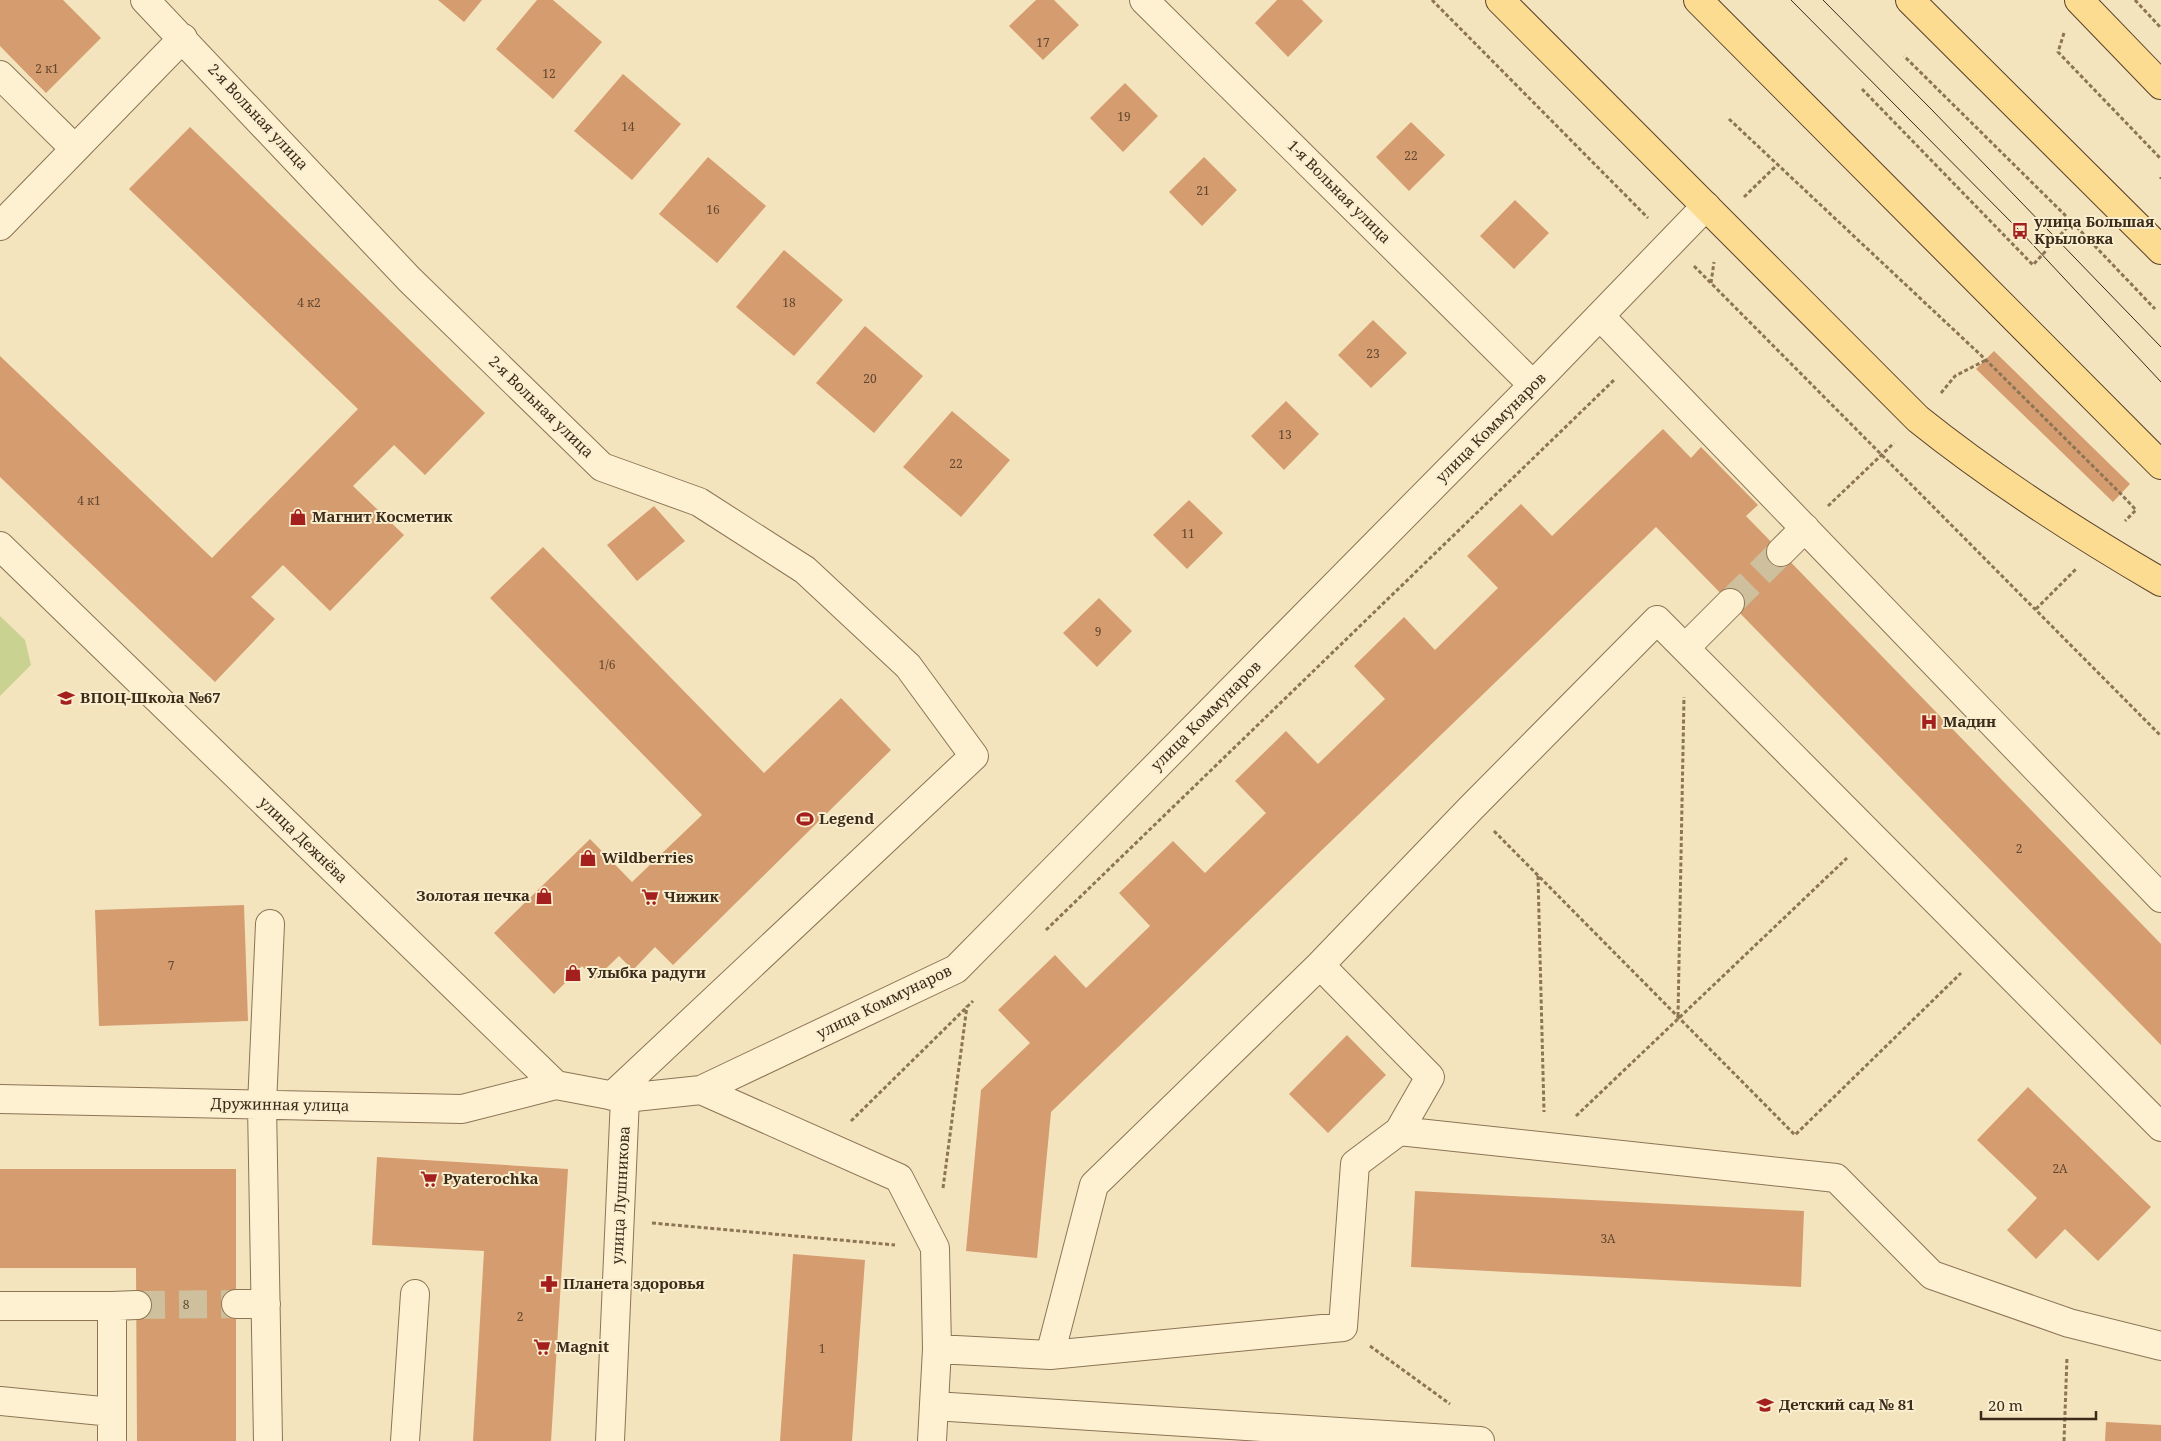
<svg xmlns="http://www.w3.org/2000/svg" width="2161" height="1441" font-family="'Noto Serif',serif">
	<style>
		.green { fill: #c9d291 }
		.building { fill: #d59c6f }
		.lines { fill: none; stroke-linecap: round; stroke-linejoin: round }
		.minor-tunnel { stroke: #cebf9d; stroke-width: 28; stroke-dasharray: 28 14; stroke-linecap: butt }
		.minor-casing { stroke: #8d7454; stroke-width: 30 }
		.major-casing { stroke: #5a4129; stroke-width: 30 }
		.path { stroke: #8d7454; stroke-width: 3; stroke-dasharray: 4 2.5; stroke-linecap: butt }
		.minor { stroke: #fdf1d2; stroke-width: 28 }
		.major { stroke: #fbdc91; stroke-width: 28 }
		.tram { stroke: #3b2b1b; stroke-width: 1 }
		.labels { text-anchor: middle; stroke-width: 4; stroke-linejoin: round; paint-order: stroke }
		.number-label { font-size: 12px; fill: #624730 }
		.street-label { font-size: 15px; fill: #3b2b1b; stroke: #f9eece }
		.poi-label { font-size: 15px; font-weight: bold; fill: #3b2b1b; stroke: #f9eece; text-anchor: start }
	</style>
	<rect width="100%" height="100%" fill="#f3e4be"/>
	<path class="green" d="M0,616L25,640L31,665L0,696Z"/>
	<path class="building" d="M0,0H63L101,38L46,93L0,46Z
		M438,0H482L464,22Z
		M537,0H553L602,42L553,99L496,49Z
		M1036,0H1054L1079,25L1043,60L1009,26Z
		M1277,0H1302L1323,21L1288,57L1255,23Z
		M623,74L681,124L632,180L574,131Z
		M1125,83L1158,116L1123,152L1090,118Z
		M1411,122L1445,155L1409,191L1376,157Z
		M190,127L485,413L425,475L394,445L353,486L404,535L330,611L283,565L251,597L275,619L215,682L0,477V356L212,558L358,409L129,189Z
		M708,157L766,206L717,263L659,214Z
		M1204,157L1237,190L1202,226L1169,192Z
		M1515,200L1549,233L1514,269L1480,236Z
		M784,250L843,300L794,356L736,307Z
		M1373,320L1407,353L1371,388L1338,355Z
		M865,326L923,376L874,433L816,383Z
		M1994,351L2130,484L2113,502L1976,369Z
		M1286,401L1319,434L1284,470L1251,436Z
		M952,411L1010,460L961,517L903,467Z
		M1663,429L1691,458L1701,447L1758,505L1746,516L2161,944V1045L1656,527L1051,1112L1037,1258L966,1251L981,1090L1030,1043L998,1010L1055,955L1086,988L1150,926L1119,893L1173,841L1205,873L1266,813L1235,781L1286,731L1318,764L1385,699L1354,666L1404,617L1435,650L1498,588L1467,556L1521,504L1552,536Z
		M1189,500L1223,533L1187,569L1153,535Z
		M654,506L685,541L637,581L607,545Z
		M543,547L764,773L841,698L891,750L673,965L655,947L633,970L619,956L595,979L582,966L554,994L494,933L590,839L632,882L702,815L490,598Z
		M1099,598L1132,631L1097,667L1063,633Z
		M244,905L248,1021L99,1026L95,910Z
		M1347,1035L1386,1075L1328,1133L1289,1094Z
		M2028,1087L2151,1207L2098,1261L2065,1229L2036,1259L2007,1230L2037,1198L1977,1140Z
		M377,1157L568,1169L551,1441H473L484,1251L372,1245Z
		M0,1169H236V1441H137L136,1268H0Z
		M1415,1191L1804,1211L1801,1287L1411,1267Z
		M793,1254L865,1260L852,1441H780Z
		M2106,1422L2161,1425V1441H2105Z"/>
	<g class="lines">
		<path class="minor-tunnel" d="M1730,603L1781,552
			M137,1305L236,1304"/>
		<g class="minor-casing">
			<path id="minor" d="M145,0L409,279L602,467L699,502L805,570L908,666L974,756L612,1096
				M1144,0L1533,385
				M0,75L75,149
				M0,226L183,38
				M1600,316L2161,898
				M0,546L556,1085L625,1098L701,1090L956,969L1533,385L1706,206
				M1781,552L1805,528
				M1685,648L1730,603
				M1320,965L1430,1077L1399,1131L1836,1178L1932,1275L2069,1323L2161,1346
				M701,1090L899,1178L935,1248L937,1349L932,1441
				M0,1099L462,1109L556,1085
				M236,1304H266
				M0,1306H112V1441
				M112,1306L137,1305
				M937,1349L1050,1355L1094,1185L1320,965L1471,808L1657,620L2161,1127
				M1050,1355L1343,1327L1355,1164L1399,1131
				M0,1401L112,1412
				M934,1406L1480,1441
				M268,1441L262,1105L270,924
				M405,1441L415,1294
				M610,1441L625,1098"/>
		</g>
		<g class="major-casing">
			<path id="major" d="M1500,0L1918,419C1994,480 2077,533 2161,582
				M1698,0L2161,465
				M1910,0L2161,250
				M2079,0L2161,85"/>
		</g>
		<path class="path" d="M1432,0L1648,218
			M2135,0L2161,28
			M2064,33L2058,52L2161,159
			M1862,89L2033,265L2072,222L1904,56
			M1729,119L1986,360L2121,494L2136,510L2125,521
			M2161,177V179
			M1744,197L1778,164
			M2072,222L2155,309
			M1694,266L2161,736
			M1711,283L1714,262
			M1941,393L1955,376L1986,360
			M1828,506L1894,443
			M2036,609L2076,569
			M1494,831L1795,1135L1961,973
			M1538,876L1544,1112
			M1046,930L1614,380
			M1678,1016L1684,697
			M1576,1116L1847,858
			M851,1121L973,1001
			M943,1188L967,1006
			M652,1223L895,1245
			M1370,1346L1450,1404
			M2064,1441L2067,1357"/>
		<use href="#minor" class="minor"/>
		<use href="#major" class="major"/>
		<path class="tram" d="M1791,0L2020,231L2161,382
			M1823,0L1932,110L2161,347"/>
	</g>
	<defs>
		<g id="bus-bare" transform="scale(1.35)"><path d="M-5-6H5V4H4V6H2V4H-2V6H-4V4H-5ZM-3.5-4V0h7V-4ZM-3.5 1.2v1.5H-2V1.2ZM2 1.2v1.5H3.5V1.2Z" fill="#a3201e" stroke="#f9eece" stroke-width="2.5" paint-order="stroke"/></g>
		<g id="shop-bare" transform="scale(1.35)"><path d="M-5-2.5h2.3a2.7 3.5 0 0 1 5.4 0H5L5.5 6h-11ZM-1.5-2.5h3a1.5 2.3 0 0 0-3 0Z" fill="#a3201e" stroke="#f9eece" stroke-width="2.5" paint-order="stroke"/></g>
		<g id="school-bare" transform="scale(1.35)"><path d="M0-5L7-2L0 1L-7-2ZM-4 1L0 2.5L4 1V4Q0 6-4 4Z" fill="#a3201e" stroke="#f9eece" stroke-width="2.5" paint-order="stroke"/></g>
		<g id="hospital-bare" transform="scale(1.35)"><path d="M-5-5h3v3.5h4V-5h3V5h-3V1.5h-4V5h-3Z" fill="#a3201e" stroke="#f9eece" stroke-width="2.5" paint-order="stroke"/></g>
		<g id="stadium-bare" transform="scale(1.35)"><path d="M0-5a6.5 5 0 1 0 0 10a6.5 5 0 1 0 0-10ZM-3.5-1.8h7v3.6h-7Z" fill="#a3201e" stroke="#f9eece" stroke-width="2.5" paint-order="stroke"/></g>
		<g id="supermarket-bare" transform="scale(1.35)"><path d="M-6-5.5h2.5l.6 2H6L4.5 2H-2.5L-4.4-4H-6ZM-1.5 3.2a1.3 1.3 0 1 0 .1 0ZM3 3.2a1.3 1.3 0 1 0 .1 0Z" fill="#a3201e" stroke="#f9eece" stroke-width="2.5" paint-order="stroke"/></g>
		<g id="pharmacy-bare" transform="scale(1.35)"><path d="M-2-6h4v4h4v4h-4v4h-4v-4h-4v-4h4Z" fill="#a3201e" stroke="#f9eece" stroke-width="2.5" paint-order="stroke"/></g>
	</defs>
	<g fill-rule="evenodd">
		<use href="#bus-bare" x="2020" y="231"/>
		<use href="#shop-bare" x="298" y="517"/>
		<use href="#school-bare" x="66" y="698"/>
		<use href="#hospital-bare" x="1929" y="722"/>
		<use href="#stadium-bare" x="805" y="819"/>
		<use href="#shop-bare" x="588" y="858"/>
		<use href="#shop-bare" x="544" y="896"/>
		<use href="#supermarket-bare" x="650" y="897"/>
		<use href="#shop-bare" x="573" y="973"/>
		<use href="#supermarket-bare" x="429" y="1179"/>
		<use href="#pharmacy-bare" x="549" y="1284"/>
		<use href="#supermarket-bare" x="542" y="1347"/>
		<use href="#school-bare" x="1765" y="1405"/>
	</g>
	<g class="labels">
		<g class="number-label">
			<text x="1043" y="47">17</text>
			<text x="47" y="73">2 к1</text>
			<text x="549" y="78">12</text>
			<text x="1124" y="121">19</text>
			<text x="628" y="131">14</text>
			<text x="1411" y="160">22</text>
			<text x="1203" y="195">21</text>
			<text x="713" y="214">16</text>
			<text x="309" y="307">4 к2</text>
			<text x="789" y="307">18</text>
			<text x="1373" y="358">23</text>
			<text x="870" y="383">20</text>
			<text x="1285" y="439">13</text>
			<text x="956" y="468">22</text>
			<text x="89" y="505">4 к1</text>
			<text x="1188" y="538">11</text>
			<text x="1098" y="636">9</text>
			<text x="607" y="669">1/6</text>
			<text x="2019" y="853">2</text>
			<text x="171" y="970">7</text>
			<text x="2060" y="1173">2А</text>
			<text x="1608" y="1243">3А</text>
			<text x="186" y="1309">8</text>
			<text x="520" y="1321">2</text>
			<text x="822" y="1353">1</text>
		</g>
		<g class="street-label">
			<text transform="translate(258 117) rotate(47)" y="5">2-я Вольная улица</text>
			<text transform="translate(1339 192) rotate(45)" y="5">1-я Вольная улица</text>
			<text transform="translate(541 407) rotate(44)" y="5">2-я Вольная улица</text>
			<text transform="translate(1491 428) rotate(-45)" y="5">улица Коммунаров</text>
			<text transform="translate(1206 716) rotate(-45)" y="5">улица Коммунаров</text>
			<text transform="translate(303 840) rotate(44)" y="5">улица Дежнёва</text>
			<text transform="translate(884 1002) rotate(-26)" y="5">улица Коммунаров</text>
			<text transform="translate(280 1105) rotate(1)" y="5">Дружинная улица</text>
			<text transform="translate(621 1195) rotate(-87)" y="5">улица Лушникова</text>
		</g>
		<g class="poi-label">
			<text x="2034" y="227">улица Большая<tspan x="2034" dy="17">Крыловка</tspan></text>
			<text x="312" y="522">Магнит Косметик</text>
			<text x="80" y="703">ВПОЦ-Школа №67</text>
			<text x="1943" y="727">Мадин</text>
			<text x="819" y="824">Legend</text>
			<text x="602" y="863">Wildberries</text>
			<text x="530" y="901" text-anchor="end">Золотая печка</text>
			<text x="664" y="902">Чижик</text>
			<text x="587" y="978">Улыбка радуги</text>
			<text x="443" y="1184">Pyaterochka</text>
			<text x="563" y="1289">Планета здоровья</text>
			<text x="556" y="1352">Magnit</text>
			<text x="1779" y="1410">Детский сад № 81</text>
		</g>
	</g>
	<path d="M1981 1411v8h115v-8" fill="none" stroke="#3b2b1b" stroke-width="2.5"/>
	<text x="1988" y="1411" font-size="15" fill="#3b2b1b" stroke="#f9eece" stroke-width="4" paint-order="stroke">20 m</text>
</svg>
